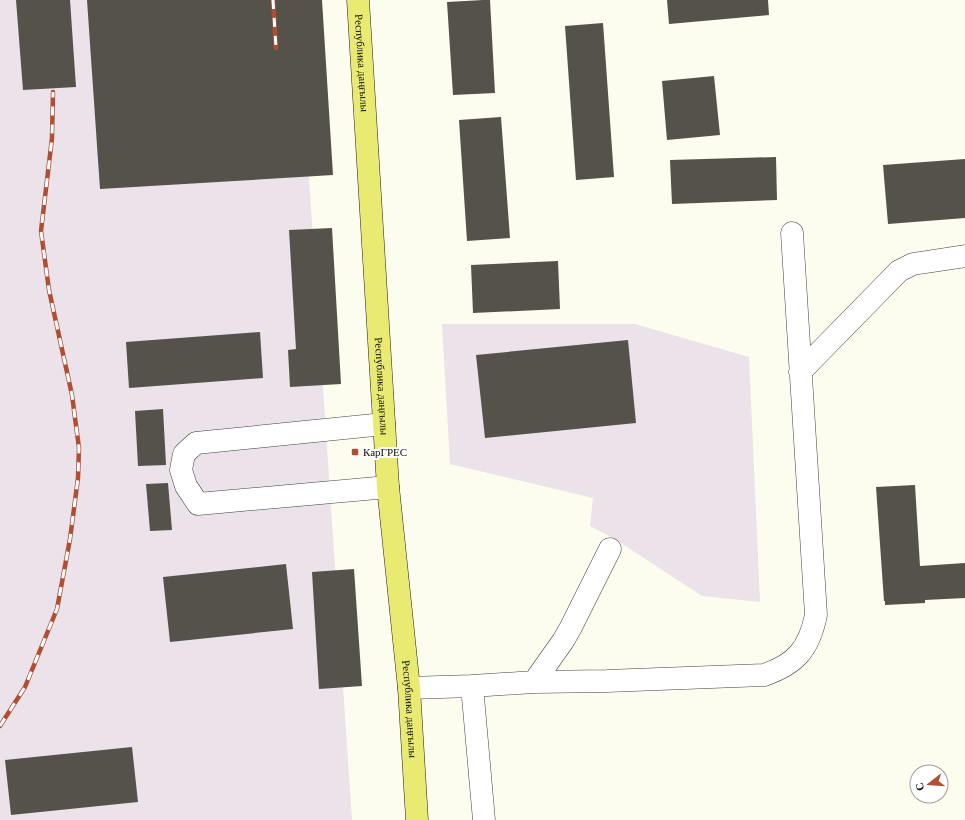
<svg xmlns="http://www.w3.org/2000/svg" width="965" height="820" font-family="Georgia,serif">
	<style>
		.industrial { fill: #ebe2ea }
		.building { fill: #55514b }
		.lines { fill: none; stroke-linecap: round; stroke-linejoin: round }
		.minor-casing { stroke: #404040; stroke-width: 23 }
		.major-casing { stroke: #1e1e1e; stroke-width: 23 }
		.minor { stroke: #fff; stroke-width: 22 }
		.major { stroke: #e8ea72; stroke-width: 22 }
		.rail-casing { stroke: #af4e33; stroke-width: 4.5 }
		.rail { stroke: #fff; stroke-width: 3; stroke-dasharray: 9; stroke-linecap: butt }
		.poi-dot { fill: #af4e33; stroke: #fff; stroke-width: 1.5 }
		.labels { text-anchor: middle; stroke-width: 4; stroke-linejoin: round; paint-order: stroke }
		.street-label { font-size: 11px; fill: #0d0d0d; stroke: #fff }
		.poi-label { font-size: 11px; fill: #0d0d0d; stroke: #fff; text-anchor: start }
	</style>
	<rect width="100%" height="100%" fill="#fcfdef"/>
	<path class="industrial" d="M0,0H297L352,820H0Z
		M442,324H635L749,357L760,602L702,596L615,539L590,526L593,498L450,464Z"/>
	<path class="building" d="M16,0H70L76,87L23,90Z
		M87,0H322L333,175L100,189Z
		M483,0H490L495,93L453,95L447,2Z
		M667,0H768L769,15L669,24Z
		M603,23L614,177L576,180L565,26Z
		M714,76L720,135L667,140L662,81Z
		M501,117L510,238L467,241L459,120Z
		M776,157L777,200L672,204L670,160Z
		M965,159V218L888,224L883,165Z
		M332,228L341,384L290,387L288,350L296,349L289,230Z
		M558,261L560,309L473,313L471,265Z
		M260,332L263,378L129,388L126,342Z
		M628,340L636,423L485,438L476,355Z
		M163,409L166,465L138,466L135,411Z
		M168,483L172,530L150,531L146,484Z
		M915,485L920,566L965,563V598L925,600V603L885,605V601H884L876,487Z
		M286,564L293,629L170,642L163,577Z
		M354,569L362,686L319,689L312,572Z
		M132,747L138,802L11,815L5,760Z"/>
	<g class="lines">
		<g class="minor-casing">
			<path id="minor" d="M800,372L899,271L913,264L965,256
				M384,424L196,443L184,454L181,470L186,486L198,504L388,487
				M534,682L607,681L764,675C796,664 809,649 816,615L792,233
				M472,686L484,820
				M409,688L472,686L534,682L563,641L571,627L610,549"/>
		</g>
		<g class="major-casing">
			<g id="major">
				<path id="s1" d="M358,0L388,487L409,688L417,820"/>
			</g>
		</g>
		<use href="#minor" class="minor"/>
		<use href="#major" class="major"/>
		<g class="rail-casing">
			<path id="rail" d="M273,0L276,48
				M0,726L25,687L57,609L70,539L78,478L79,448L72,395L49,290L41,231L52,138L53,92"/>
		</g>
		<use href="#rail" class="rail"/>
	</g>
	<rect class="poi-dot" x="351" y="448" width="8" height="8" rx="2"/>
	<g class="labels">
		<g class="street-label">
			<text dy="4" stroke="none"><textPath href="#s1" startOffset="63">Республика даңғылы</textPath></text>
			<text dy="4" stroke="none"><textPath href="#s1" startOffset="387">Республика даңғылы</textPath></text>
			<text dy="4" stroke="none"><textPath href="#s1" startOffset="711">Республика даңғылы</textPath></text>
		</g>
		<g class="poi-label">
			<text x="363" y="456">КарГРЕС</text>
		</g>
	</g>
	<g transform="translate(929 784) rotate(253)"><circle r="19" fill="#ffffff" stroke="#9e9e9e"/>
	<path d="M0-3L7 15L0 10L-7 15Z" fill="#af4e33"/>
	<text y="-6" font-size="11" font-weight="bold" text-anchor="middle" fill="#0d0d0d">С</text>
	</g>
</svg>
